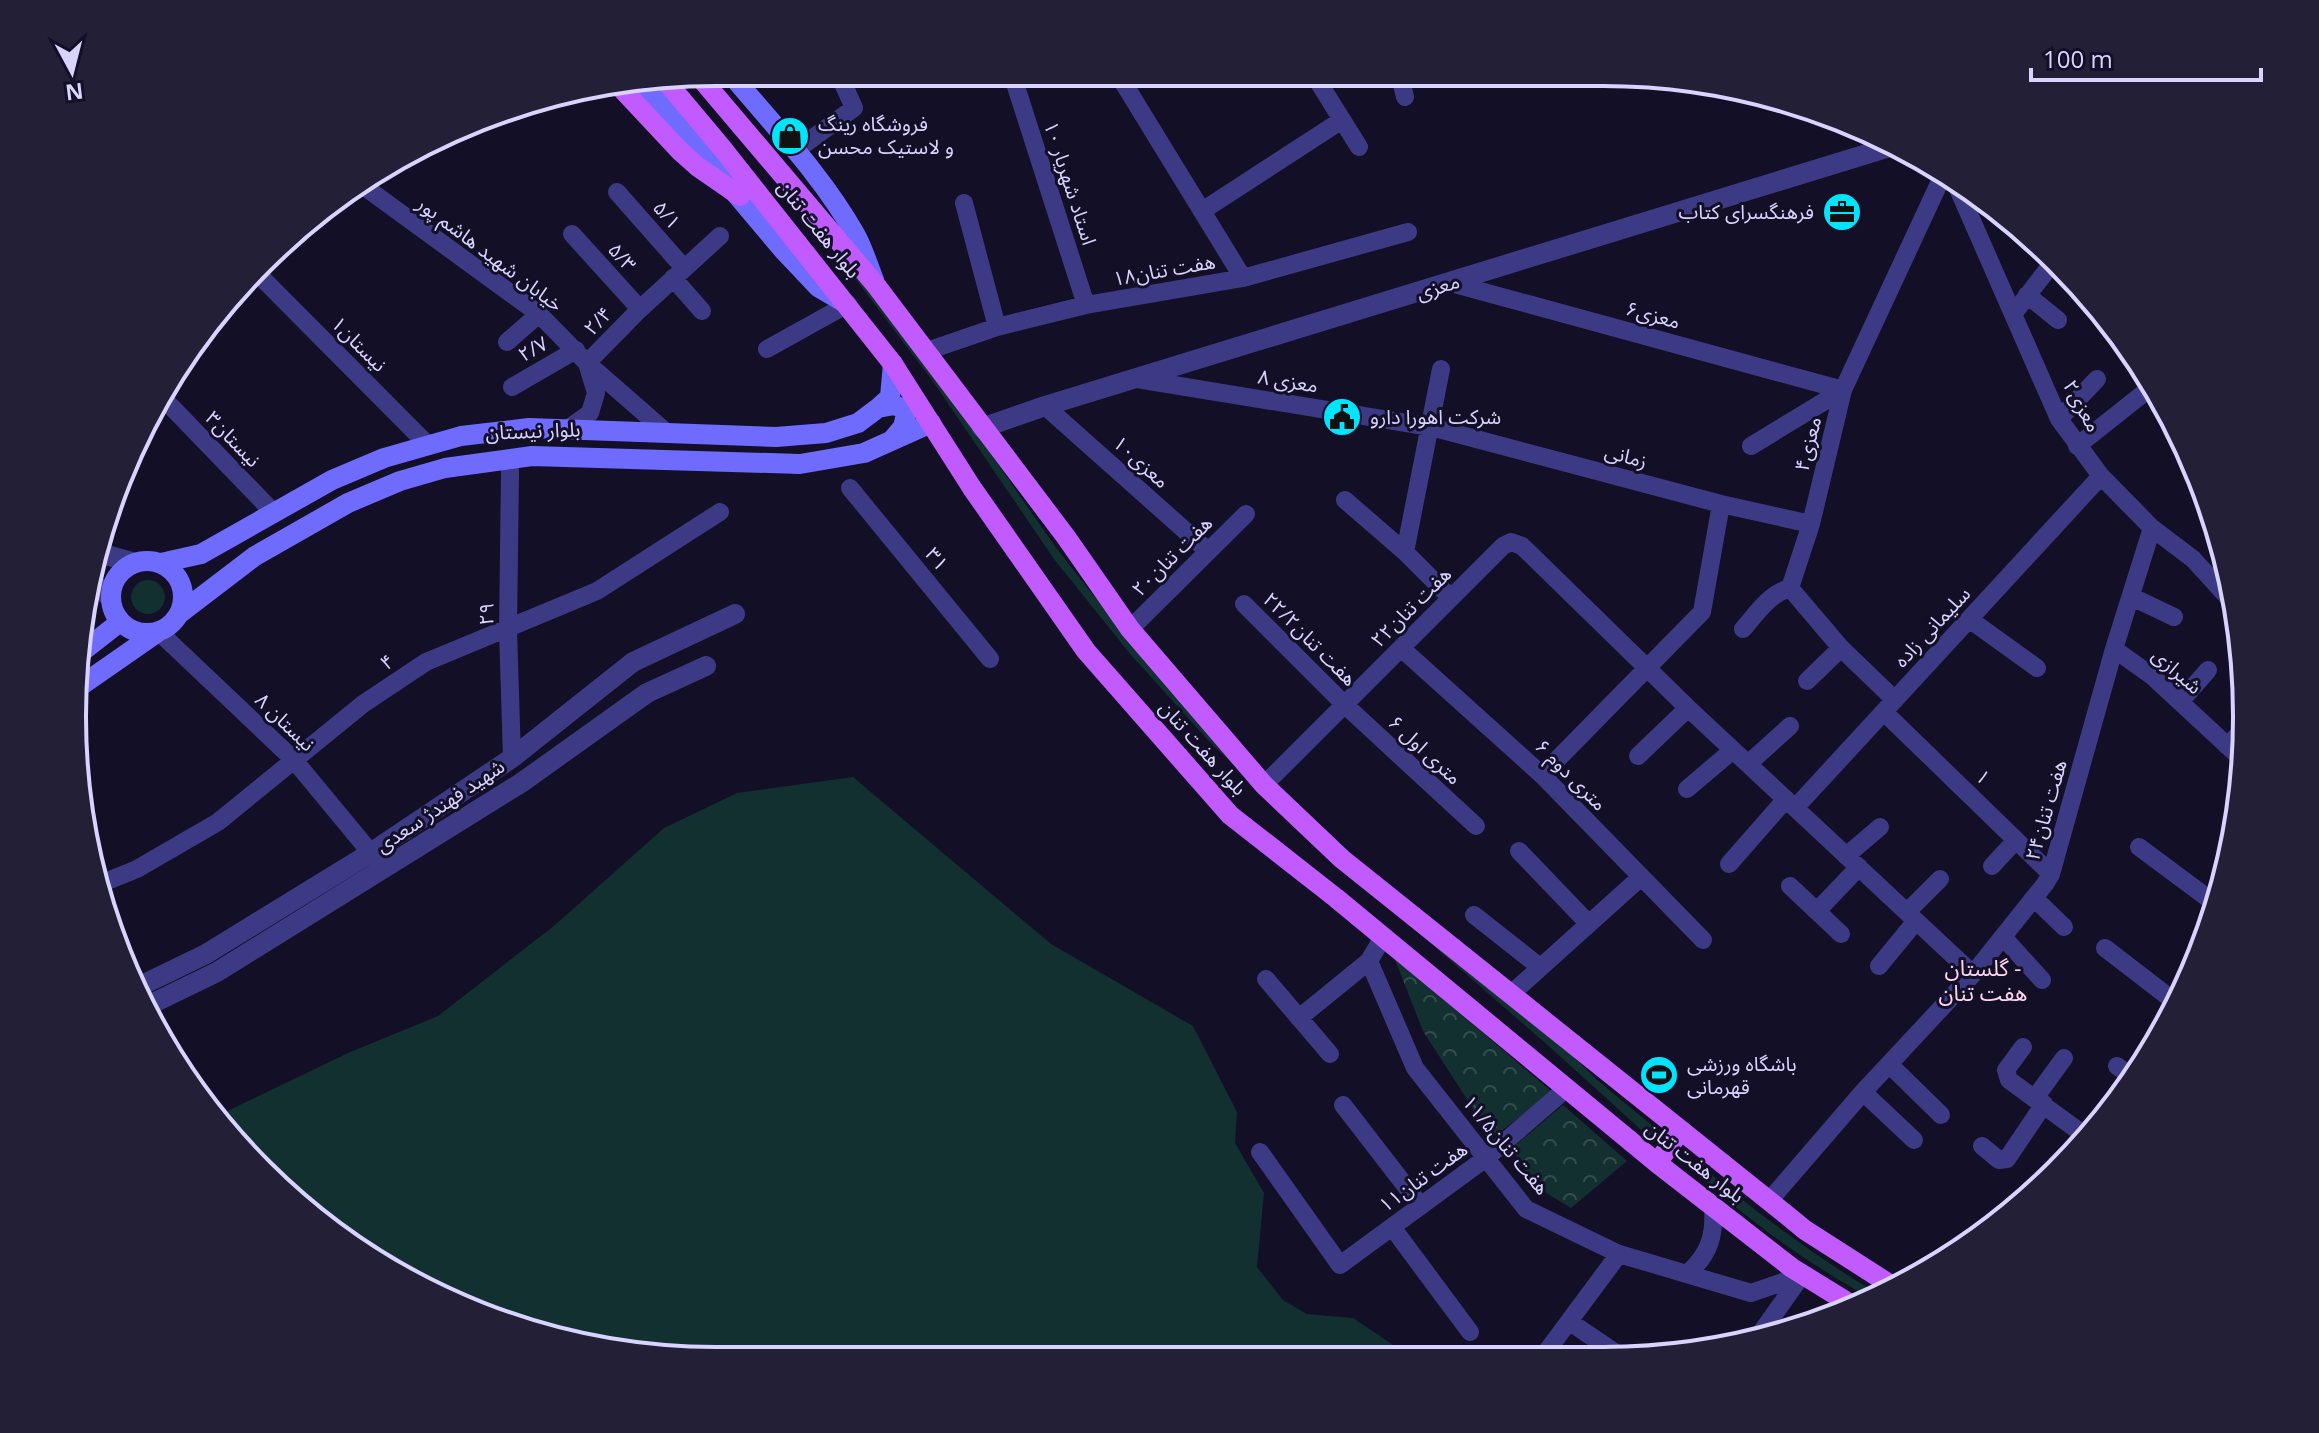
<svg xmlns="http://www.w3.org/2000/svg" width="2319" height="1433" font-family="'Open Sans','Noto Sans Arabic',sans-serif">
	<style>
		.green { fill: #12302f }
		.forest { fill: url(#forest-crowns) }
		.lines { fill: none; stroke-linecap: round; stroke-linejoin: round }
		.minor { stroke: #3d3a85; stroke-width: 18 }
		.tertiary { stroke: #3d3a85; stroke-width: 20 }
		.secondary { stroke: #6f6bff; stroke-width: 20 }
		.primary { stroke: #c25bff; stroke-width: 20 }
		.labels { text-anchor: middle; stroke-width: 6; stroke-linejoin: round; paint-order: stroke }
		.poi-label { font-size: 20px; fill: #d9d4ff; stroke: #130f26; text-anchor: start }
		.street-label { font-size: 20px; fill: #d9d4ff; stroke: #130f26 }
		.neighbourhood-label { font-size: 22px; fill: #ffd6f0; stroke: #130f26 }
		.rim { fill: none; stroke: #d9d4ff; stroke-width: 4 }
	</style>
	<defs>
		<pattern id="forest-crowns" width="20" height="18" patternUnits="userSpaceOnUse" patternTransform="scale(2)"><rect width="20" height="18" fill="#12302f"/><path d="M2 6a3 3 0 1 1 6 0M12 15a3 3 0 1 1 6 0" fill="none" stroke="#344d4e"/></pattern>
	</defs>
	<rect width="100%" height="100%" fill="#130f26"/>
	<path class="green" d="M852,264L935,374L1057,549L1094,596L1214,736L1567,1050L1596,1079L1655,1128L1649,1137L1552,1049L1289,820L1207,739L1131,655L1054,559L934,383L848,269Z
		M131 597a17 17 0 1 1 34 0a17 17 0 1 1-34 0Z
		M853,777L1051,944L1193,1026L1237,1112L1235,1143L1264,1193L1257,1267L1283,1300L1307,1314L1353,1318L1414,1359L633,1356L470,1312L325,1228L219,1115L348,1053L438,1016L555,925L664,828L737,793Z
		M1696,1162C1756,1212 1811,1254 1878,1294L1870,1298C1804,1261 1743,1217 1689,1166Z"/>
	<path class="forest" d="M1394,957L1552,1092L1492,1138L1423,1031Z
		M1563,1105L1627,1161L1571,1208L1533,1185L1512,1148Z"/>
	<g class="lines">
		<path class="minor" d="M1012,74L1086,305
			M1118,74L1243,278
			M1314,75L1359,147
			M1400,76L1405,97
			M795,151L854,108L842,81
			M1955,182L2059,419L2101,476L2152,528L2193,559L2235,605
			M362,185L539,314L587,363L666,432
			M617,192L684,268
			M964,203L997,327
			M1202,211L1342,120
			M572,234L640,309
			M259,275L427,444
			M673,278L702,311
			M1451,283L1843,390
			M2027,295L2058,320
			M2014,313L2054,261
			M507,342L539,314
			M767,349L848,304
			M927,351L997,327L1086,305L1243,278L1408,232
			M587,363L640,309L720,236
			M1137,379L1431,427L1721,504L1811,524
			M512,387L576,350
			M162,397L273,512
			M1045,406L1208,551
			M2059,419L2097,379
			M569,428L590,413L596,393L587,363
			M1751,446L1843,390
			M2077,446L2154,385
			M510,471L508,630L512,758
			M850,488L990,659
			M1345,500L1405,552L1451,598
			M1405,552L1441,369
			M2132,597L2174,617
			M1244,604L1345,705L1476,826
			M1969,619L2037,668
			M1130,629L1246,514
			M1743,629C1757,613 1769,594 1790,588
			M159,632L294,760L380,864
			M1401,648L1542,775L1703,940
			M2114,649L2152,676L2245,762
			M1807,681L1841,648
			M1895,700L1841,648L1790,588L1811,524L1843,390L1943,175
			M2180,702L2208,670
			M1884,712L2051,874
			M2227,746L2245,728
			M1638,756L1688,708
			M1748,764L1790,726
			M1542,775L1702,612L1721,504
			M1264,785L1503,546L1511,542L1522,546L1688,708L1973,974
			M1687,789L1733,750
			M1795,808L2101,476
			M2139,847L2217,905
			M1519,851L1589,924
			M1846,856L1880,827
			M1729,864L1786,799
			M1992,866L2016,840
			M100,884L137,869L218,822L363,704L426,662L597,591L720,512
			M1790,886L1841,934
			M2034,898L2064,927
			M1817,911L1859,867
			M1907,912L1940,879
			M1474,915L1540,967
			M2003,937L2042,980
			M2105,948L2179,1005
			M1369,961L1415,1068L1526,1209L1619,1254L1751,1293L1803,1275
			M1879,966L1916,921
			M1266,979L1330,1054
			M1511,994L1641,877
			M1299,1018L1369,961L1383,937
			M2023,1047L2006,1070L2009,1080L2087,1137
			M1889,1064L1941,1115
			M2117,1066L2133,1078
			M1863,1092L1914,1140
			M2035,1098L2064,1058
			M1343,1105L1421,1206
			M1982,1146L1999,1160L2007,1159L2044,1104
			M1260,1152L1340,1265L1486,1158L1566,1089
			M1769,1201L1863,1092L1973,974L2045,884L2051,874L2114,649L2152,528
			M1392,1227L1470,1332
			M1687,1274C1710,1254 1715,1235 1713,1206
			M1570,1322L1626,1360
			M1755,1341L1802,1275
			M1541,1359L1619,1254"/>
		<path class="tertiary" d="M982,428L1045,406L1893,146
			M99,553L135,563
			M94,584L110,597
			M138,987L206,954L372,852L512,758L633,662L735,614
			M147,1006L217,972L521,783L647,693L706,666"/>
		<path class="secondary" d="M729,72C772,124 822,175 855,234C863,248 868,265 874,280
			M643,84L784,251L818,287L842,301
			M878,408L894,405L902,408L906,415L903,427L892,440
			M111 597a36 36 0 1 1 72 0a36 36 0 1 1-72 0Z
			M161,563L201,554L332,480L384,458L461,436L529,428L776,437L826,433L858,423L878,408L890,397L893,364
			M179,614L255,556L348,503L400,481L445,468L532,456L800,464L864,453L931,423
			M83,651L120,622
			M76,689L158,632"/>
		<path class="primary" d="M698,75L875,284L1066,537L1130,629L1264,785L1342,859L1783,1212L1805,1230L1894,1287
			M665,80L722,148L893,364L972,488L1086,651L1230,815L1336,898L1657,1163L1792,1268L1852,1305
			M621,88L680,151L698,167L740,196
			M1657,1163L1681,1130"/>
	</g>
	<defs>
		<g id="shop-disc" transform="scale(2)"><circle r="9.5" fill="#00e5ff" stroke="#130f26"/><path d="M-5-2.5h2.3a2.7 3.5 0 0 1 5.4 0H5L5.5 6h-11ZM-1.5-2.5h3a1.5 2.3 0 0 0-3 0Z" fill="#111"/></g>
		<g id="office-disc" transform="scale(2)"><circle r="9.5" fill="#00e5ff" stroke="#130f26"/><path d="M-6-3h4V-5.5h4V-3h4V5H-6ZM-1-4.5V-3h2v-1.5ZM-6 0V1H6V0Z" fill="#111"/></g>
		<g id="civic-disc" transform="scale(2)"><circle r="9.5" fill="#00e5ff" stroke="#130f26"/><path d="M-.6-6.5H3V-4.5H.6V-3L4-1V1h2V6H-6V1h2V-1L-.6-3ZM-1.2 2.5V6h2.4V2.5Z" fill="#111"/></g>
		<g id="stadium-disc" transform="scale(2)"><circle r="9.5" fill="#00e5ff" stroke="#130f26"/><path d="M0-5a6.5 5 0 1 0 0 10a6.5 5 0 1 0 0-10ZM-3.5-1.8h7v3.6h-7Z" fill="#111"/></g>
	</defs>
	<g fill-rule="evenodd">
		<use href="#shop-disc" x="790" y="136"/>
		<use href="#office-disc" x="1842" y="212"/>
		<use href="#civic-disc" x="1342" y="417"/>
		<use href="#stadium-disc" x="1659" y="1075"/>
	</g>
	<g class="labels">
		<g class="poi-label">
			<text x="818" y="131">فروشگاه رینگ<tspan x="818" dy="23">و لاستیک محسن</tspan></text>
			<text x="1814" y="219" text-anchor="end">فرهنگسرای کتاب</text>
			<text x="1370" y="424">شرکت اهورا دارو</text>
			<text x="1687" y="1071">باشگاه ورزشی<tspan x="1687" dy="23">قهرمانی</tspan></text>
		</g>
		<g class="street-label">
			<text transform="translate(1070 183) rotate(72)" y="7">استاد شهریار ۱۰</text>
			<text transform="translate(667 215) rotate(49)" y="7">۵/۱</text>
			<text transform="translate(819 229) rotate(51)" y="7">بلوار هفت تنان</text>
			<text transform="translate(490 254) rotate(37)" y="7">خیابان شهید هاشم پور</text>
			<text transform="translate(622 257) rotate(48)" y="7">۵/۳</text>
			<text transform="translate(1164 270) rotate(-10)" y="7">هفت تنان۱۸</text>
			<text transform="translate(1438 287) rotate(-17)" y="7">معزی</text>
			<text transform="translate(1653 315) rotate(15)" y="7">۶معزی</text>
			<text transform="translate(598 321) rotate(-46)" y="7">۲/۴</text>
			<text transform="translate(359 344) rotate(45)" y="7">۱نیستان</text>
			<text transform="translate(533 349) rotate(-30)" y="7">۲/۷</text>
			<text transform="translate(1288 381) rotate(9)" y="7">معزی ۸</text>
			<text transform="translate(2082 406) rotate(61)" y="7">۲معزی</text>
			<text transform="translate(533 431) rotate(-2)" y="7">بلوار نیستان</text>
			<text transform="translate(233 439) rotate(46)" y="7">۳نیستان</text>
			<text transform="translate(1808 444) rotate(-76)" y="7">۴معزی</text>
			<text transform="translate(1626 456) rotate(15)" y="7">زمانی</text>
			<text transform="translate(1141 462) rotate(42)" y="7">۱۰معزی</text>
			<text transform="translate(1172 556) rotate(-45)" y="7">هفت تنان۲۰</text>
			<text transform="translate(937 559) rotate(51)" y="7">۳۱</text>
			<text transform="translate(1411 607) rotate(-45)" y="7">۲۲هفت تنان</text>
			<text transform="translate(486 614) rotate(-90)" y="7">۲۹</text>
			<text transform="translate(1932 627) rotate(-47)" y="7">سلیمانی زاده</text>
			<text transform="translate(1310 639) rotate(45)" y="7">۲۲/۲هفت تنان</text>
			<text transform="translate(387 662) rotate(-34)" y="7">۴</text>
			<text transform="translate(2177 671) rotate(41)" y="7">شیرازی</text>
			<text transform="translate(285 722) rotate(44)" y="7">نیستان ۸</text>
			<text transform="translate(1203 748) rotate(48)" y="7">بلوار هفت تنان</text>
			<text transform="translate(1425 750) rotate(43)" y="7">۶ متری اول</text>
			<text transform="translate(1571 775) rotate(45)" y="7">۶ متری دوم</text>
			<text transform="translate(1983 777) rotate(44)" y="7">۱</text>
			<text transform="translate(440 806) rotate(-34)" y="7">شهید فهندژ سعدی</text>
			<text transform="translate(2046 810) rotate(-74)" y="7">هفت تنان۲۴</text>
			<text transform="translate(1506 1145) rotate(50)" y="7">۱۱/۵هفت تنان</text>
			<text transform="translate(1695 1162) rotate(38)" y="7">بلوار هفت تنان</text>
			<text transform="translate(1423 1177) rotate(-36)" y="7">هفت تنان۱۱</text>
		</g>
		<g class="neighbourhood-label">
			<text x="1983" y="976">گلستان -<tspan x="1983" dy="25">هفت تنان</tspan></text>
		</g>
	</g>
	<path d="M0 0H2319V1433H0ZM716 86H1603A630 630 0 0 1 2233 716V717A630 630 0 0 1 1603 1347H716A630 630 0 0 1 86 717V716A630 630 0 0 1 716 86Z" fill="#231f37" fill-rule="evenodd"/>
	<path class="rim" d="M716 86H1603A630 630 0 0 1 2233 716V717A630 630 0 0 1 1603 1347H716A630 630 0 0 1 86 717V716A630 630 0 0 1 716 86Z"/>
	<g transform="translate(72 72) rotate(173)" stroke="#130f26" stroke-width="6" paint-order="stroke">
	<path d="M0-6L14 30L0 20L-14 30Z" fill="#d9d4ff"/>
	<text y="-12" font-size="22" font-weight="bold" text-anchor="middle" fill="#d9d4ff">N</text>
	</g>
	<path d="M2031 68v12h230v-12" fill="none" stroke="#d9d4ff" stroke-width="4"/>
	<text x="2043" y="68" font-size="24" fill="#d9d4ff" stroke="#130f26" stroke-width="6" paint-order="stroke">100 m</text>
</svg>
